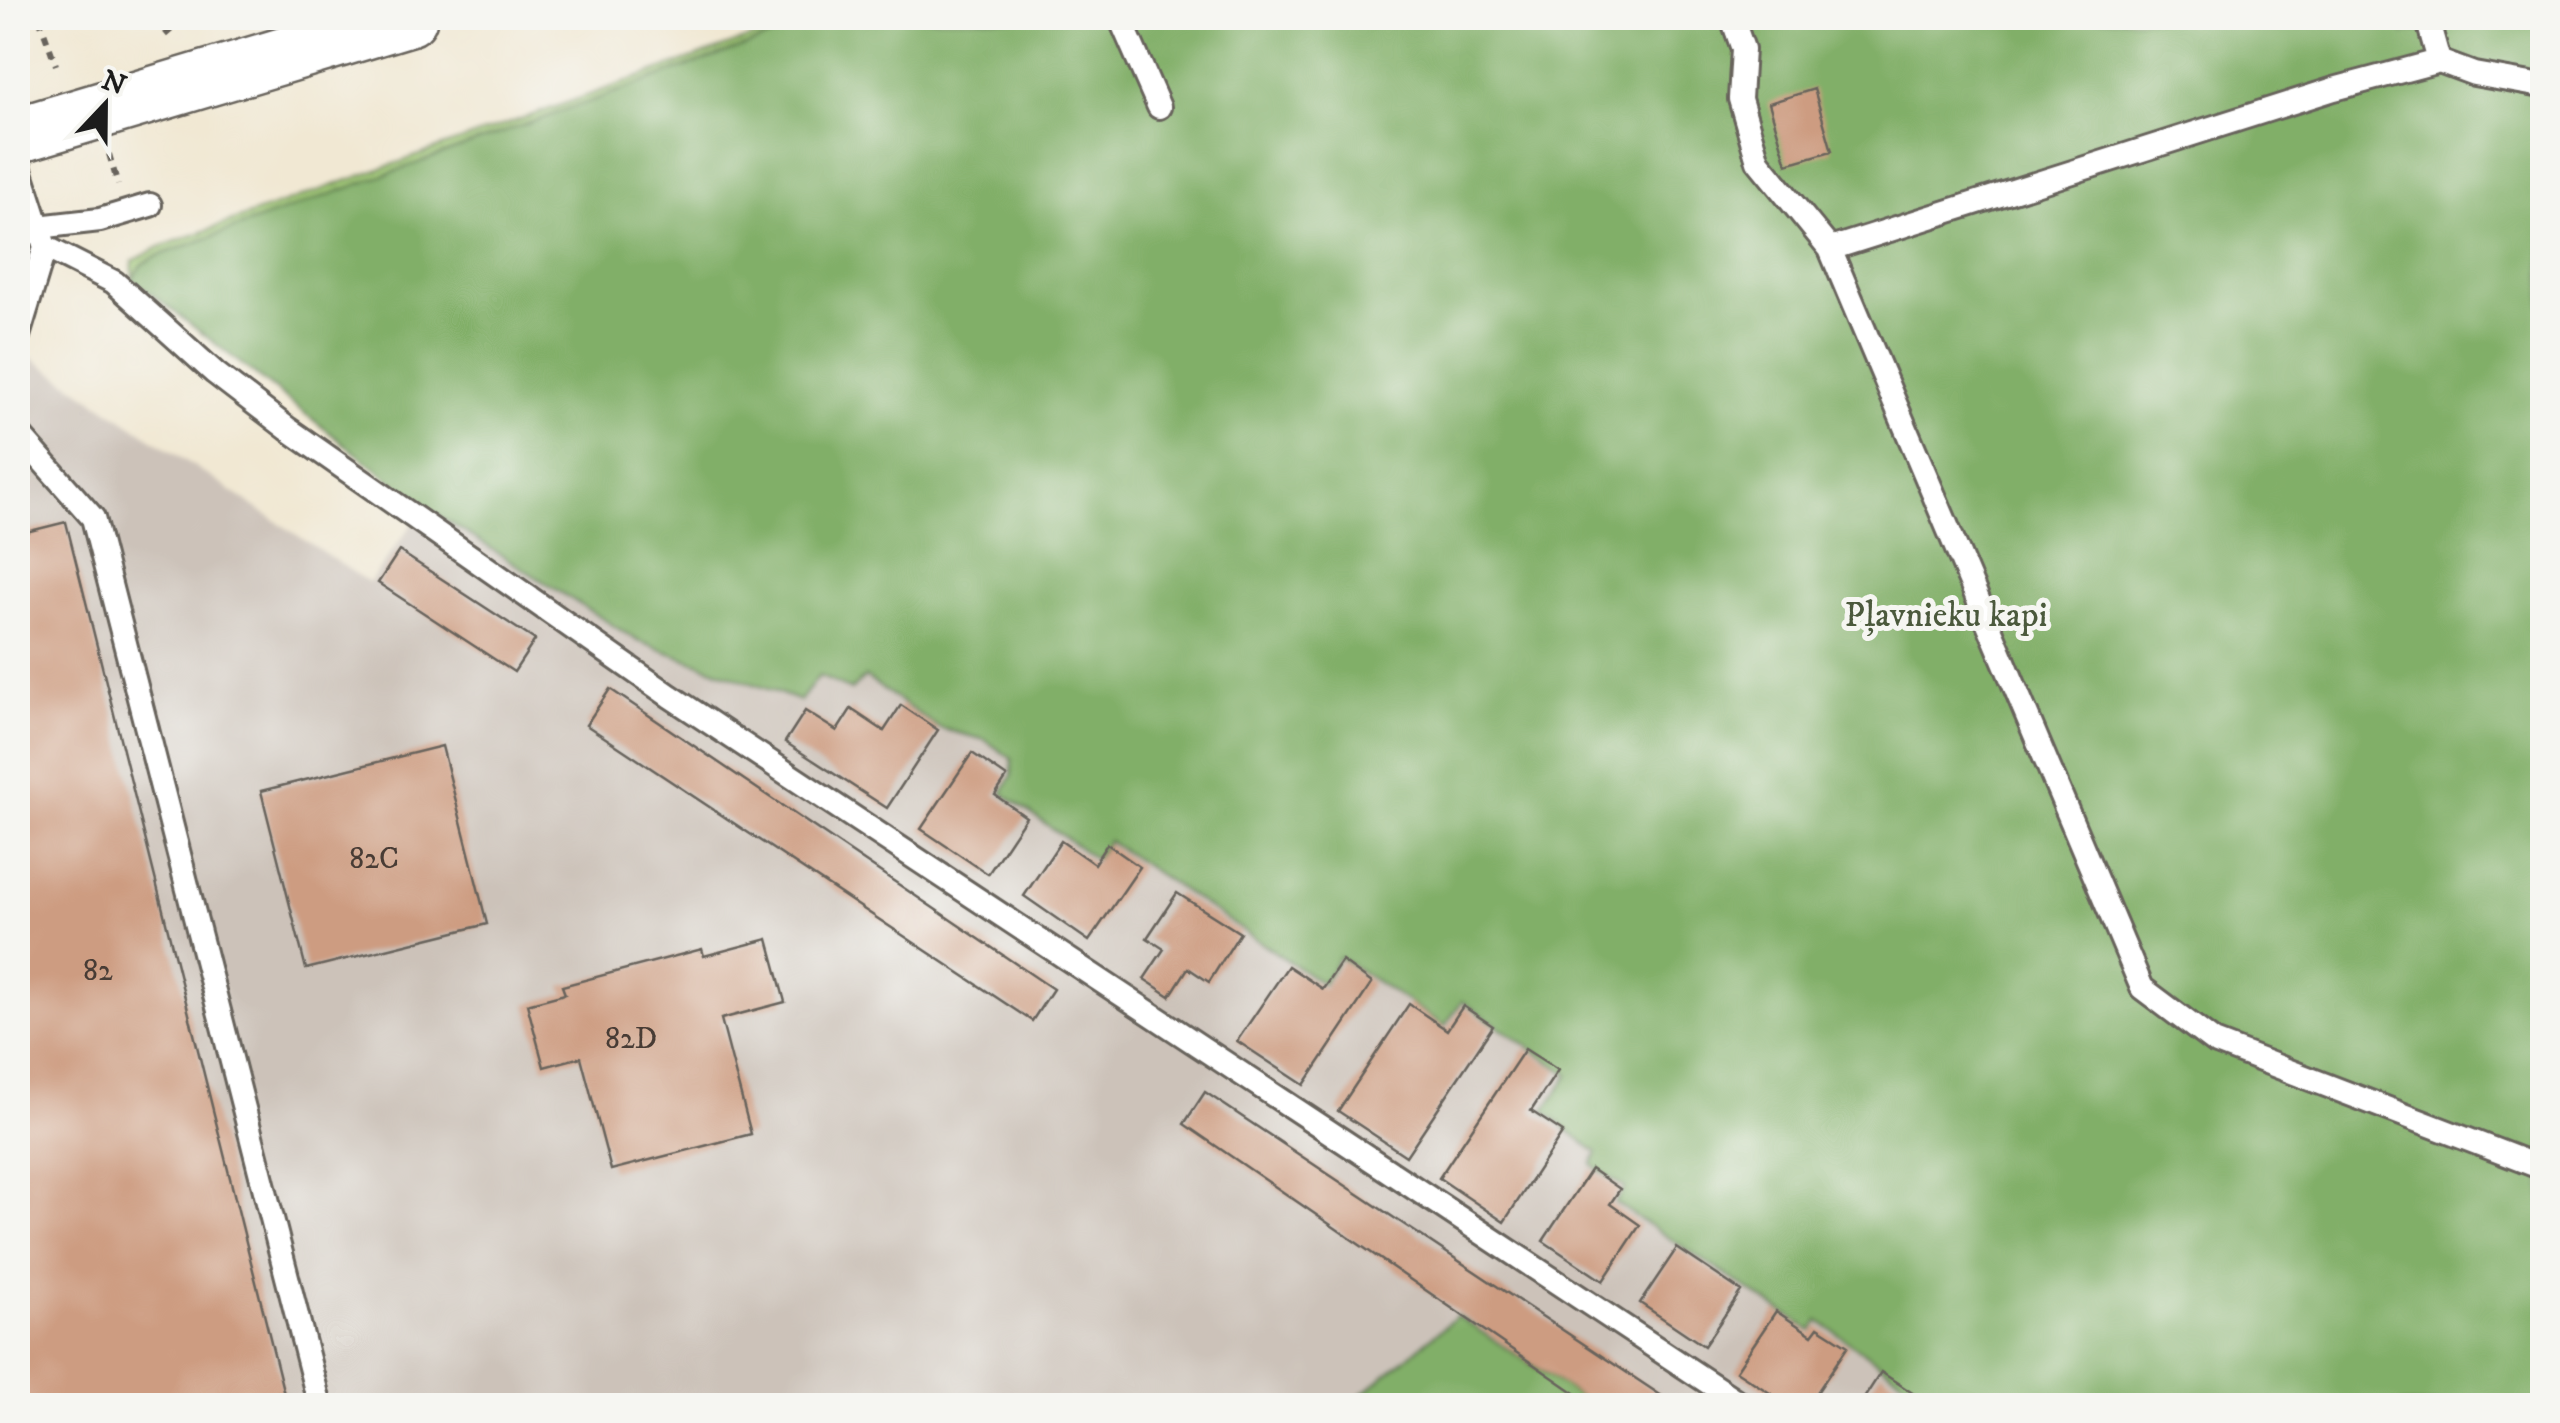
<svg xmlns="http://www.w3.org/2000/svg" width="2560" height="1423" font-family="'IM FELL DW Pica',serif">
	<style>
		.industrial { fill: #ccc2b9 }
		.green { fill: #a2cb77; stroke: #5f744a; stroke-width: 2.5 }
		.forest { fill: #81af68; stroke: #4e6642; stroke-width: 2.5 }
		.building { fill: #cd9c81 }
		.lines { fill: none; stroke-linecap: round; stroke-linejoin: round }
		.lane-casing { stroke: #67635c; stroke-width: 28 }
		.primary-casing { stroke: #67635c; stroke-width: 60 }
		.path { stroke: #67635c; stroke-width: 6; stroke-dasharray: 8 8; stroke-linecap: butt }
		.lane { stroke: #fff; stroke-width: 22 }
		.primary { stroke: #fff; stroke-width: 55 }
		.labels { text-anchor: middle; stroke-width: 10; stroke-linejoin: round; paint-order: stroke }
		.number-label { font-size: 30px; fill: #483c35 }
		.park-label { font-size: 35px; fill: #4b593c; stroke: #f6f6f2 }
	</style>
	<rect width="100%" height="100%" fill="#f6f6f2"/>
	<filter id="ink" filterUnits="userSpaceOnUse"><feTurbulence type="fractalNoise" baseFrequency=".01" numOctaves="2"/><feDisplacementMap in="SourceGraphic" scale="20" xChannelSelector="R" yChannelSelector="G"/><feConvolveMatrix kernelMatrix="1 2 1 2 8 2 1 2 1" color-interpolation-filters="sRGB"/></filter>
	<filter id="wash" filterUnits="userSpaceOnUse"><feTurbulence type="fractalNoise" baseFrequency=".0048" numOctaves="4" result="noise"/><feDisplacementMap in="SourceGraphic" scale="40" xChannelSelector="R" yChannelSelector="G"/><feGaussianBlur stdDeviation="2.25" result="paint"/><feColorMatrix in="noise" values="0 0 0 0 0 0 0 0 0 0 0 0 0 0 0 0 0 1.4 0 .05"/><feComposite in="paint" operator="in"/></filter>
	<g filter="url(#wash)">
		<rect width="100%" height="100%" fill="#f1e8d3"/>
		<path class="industrial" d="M18,349L369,583L425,507L639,641L799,701L819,676L865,677L939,728L985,740L1013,759L1012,776L1002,793L1095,859L1107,840L1323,984L1338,957L1445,1025L1461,1001L1570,1075L1597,1153L1592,1166L1626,1188L1616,1202L1812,1330L1818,1321L1939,1405H1593L1457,1316L1349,1405H18Z"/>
		<path class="green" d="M807,18H823L157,256L142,264L132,279L133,261L160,247Z"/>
		<path class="forest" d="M823,18H2396L2403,33L2472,18H2542V1405H1939L1819,1321L1812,1331L1615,1203L1625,1188L1592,1165L1597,1153L1544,1111L1569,1075L1462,1001L1445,1026L1339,957L1323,984L1108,841L1095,859L1002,793L1012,776V759L985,740L939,728L865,677L851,690L819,676L800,701L638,641L425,507L132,279L142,264L157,256Z
			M1457,1316L1593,1405H1349Z"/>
		<g id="blocks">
			<path class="building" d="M1814,89L1832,151L1787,164L1769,103Z
				M66,522L287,1406H18V534Z
				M399,551L535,640L514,672L378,583Z
				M610,689L1053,989L1032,1021L586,725Z
				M901,705L938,730L887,808L785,742L805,711L837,731L851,709L884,731Z
				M442,746L487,924L306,969L261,791Z
				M972,753L1007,777L995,795L1026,817L988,874L921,829Z
				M1061,841L1094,864L1107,844L1140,867L1089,941L1024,896Z
				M1177,893L1240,933L1209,982L1188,968L1170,996L1144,979L1164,949L1147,938Z
				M768,939L785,1002L721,1019L751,1134L611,1170L581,1057L544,1067L527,1004L565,994L562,986L702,949L704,956Z
				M1342,961L1372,983L1304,1085L1237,1041L1288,966L1323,989Z
				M1409,1004L1447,1030L1463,1006L1493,1026L1406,1156L1338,1111Z
				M1525,1049L1558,1070L1531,1111L1563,1132L1504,1222L1439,1178Z
				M1205,1092L1677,1406H1594L1184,1124Z
				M1591,1169L1620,1189L1610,1204L1640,1225L1603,1281L1543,1241Z
				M1677,1248L1741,1291L1704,1346L1640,1303Z
				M1776,1311L1812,1335L1818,1327L1848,1346L1808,1406H1790L1736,1371Z
				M1881,1372L1932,1406H1859Z"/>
		</g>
	</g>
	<g filter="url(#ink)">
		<use href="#blocks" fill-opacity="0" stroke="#67635c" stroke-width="2.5"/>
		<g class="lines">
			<g class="lane-casing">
				<path id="lane" d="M1120,18L1159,107
					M1732,18L1743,49L1740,99L1758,161L1830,249L2142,988L2214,1042L2542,1168
					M2427,18L2439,61
					M18,163L45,247L18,336
					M38,227L100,220L150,205
					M45,247L114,282L215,373L288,429L670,696L1744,1406
					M1830,249L2334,89L2439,61L2474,74L2542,86
					M18,433L93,518L320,1406"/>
			</g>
			<g class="primary-casing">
				<path id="primary" d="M18,135L409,18"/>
			</g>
			<path class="path" d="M39,18L56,65
				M165,35L185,18
				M109,154L118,185"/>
			<use href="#lane" class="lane"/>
			<use href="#primary" class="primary"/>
		</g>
	</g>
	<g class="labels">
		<g class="number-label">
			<text x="374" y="868">82C</text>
			<text x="98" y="980">82</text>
			<text x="631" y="1048">82D</text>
		</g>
		<g class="park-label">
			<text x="1946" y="626">Pļavnieku kapi</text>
		</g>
	</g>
	<rect width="2560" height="1423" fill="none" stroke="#f6f6f2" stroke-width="60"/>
	<g transform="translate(105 105) rotate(22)" stroke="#f6f6f2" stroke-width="8" paint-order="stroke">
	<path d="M0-8L18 38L0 25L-18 38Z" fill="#1c1c1c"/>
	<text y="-15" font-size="28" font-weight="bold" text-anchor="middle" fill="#1c1c1c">N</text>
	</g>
</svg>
